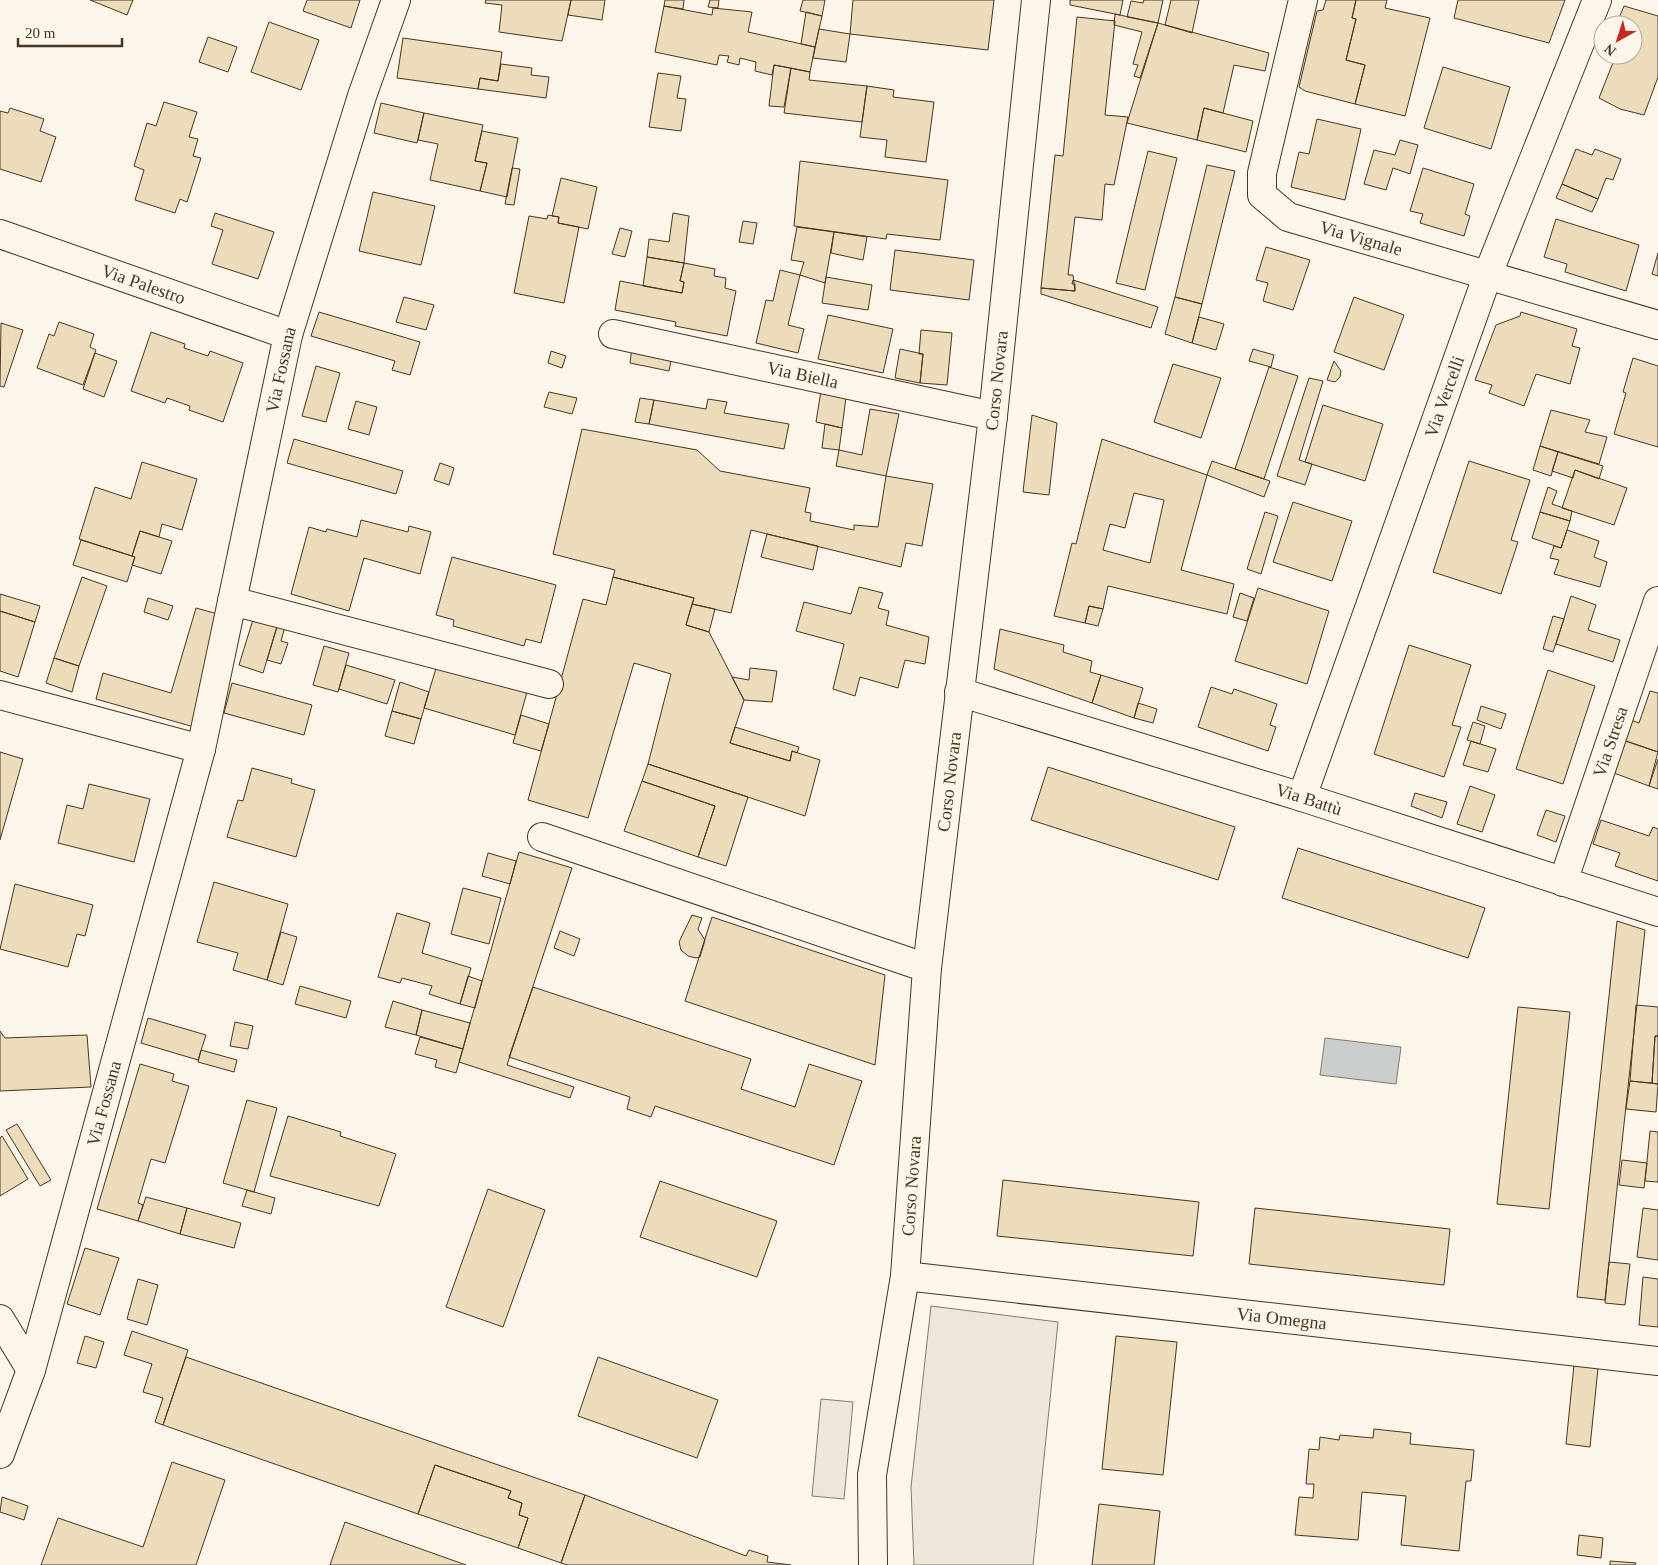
<svg xmlns="http://www.w3.org/2000/svg" width="1658" height="1565" font-family="'Times New Roman',serif">
	<style>
		.parking { fill: #ede7d9; stroke: #887966 }
		.water { fill: #c9cecd; stroke: #887966 }
		.building { fill: #ecdcbc; stroke: #4a3520; fill-rule: evenodd }
		.lines { fill: none; stroke-linecap: round; stroke-linejoin: round }
		.minor-casing { stroke: #4a3520; stroke-width: 30 }
		.secondary-casing { stroke: #4a3520; stroke-width: 30 }
		.minor { stroke: #fbf6e9; stroke-width: 28 }
		.secondary { stroke: #fbf6e9; stroke-width: 28 }
		.labels { text-anchor: middle; stroke-width: 4; stroke-linejoin: round; paint-order: stroke }
		.street-label { font-size: 18px; fill: #4a3520; stroke: #fbf6e9 }
	</style>
	<rect width="100%" height="100%" fill="#fbf6e9"/>
	<path class="parking" d="M931,1306L1058,1322L1033,1565H914L911,1487Z
		M821,1399L853,1402L844,1499L812,1496Z"/>
	<path class="water" d="M1325,1038L1401,1047L1396,1084L1320,1075Z"/>
	<path class="building" d="M90,0H133L127,15Z
		M307,0H360L351,28L303,11Z
		M486,0H571L562,41L499,32L502,5L485,3Z
		M571,0H605L602,20L568,15Z
		M665,0H684L683,9L664,6Z
		M710,0H719L718,8L708,7Z
		M803,0H825L822,16L800,11Z
		M853,0H994L988,50L850,34Z
		M1070,0H1123L1120,15L1070,5Z
		M1144,0H1163L1158,23L1127,17L1131,1L1143,3Z
		M1171,0H1199L1192,33L1165,25Z
		M1326,0H1356L1352,18L1356,19L1346,60L1365,65L1355,104L1305,91L1299,87L1317,11L1323,10Z
		M1356,0H1387L1385,8L1430,18L1405,116L1355,104L1365,65L1346,60L1356,19L1352,18Z
		M1458,0H1565L1549,43L1454,18Z
		M664,6L712,15L713,8L752,12L748,32L815,47L810,72L774,65L772,75L755,71L756,62L740,58L739,65L727,62L729,56L719,55L717,65L655,52Z
		M1624,6L1658,16V77L1644,115L1620,109L1599,98L1616,55H1633V25H1616Z
		M806,12L822,16L815,47L801,44Z
		M1115,14L1158,23L1140,78L1134,76L1138,65L1133,64L1142,32L1114,25Z
		M1077,17L1115,21L1105,115L1128,117L1114,185L1105,184L1102,220L1075,217L1068,275H1073L1075,291L1041,288L1055,155L1063,156Z
		M269,22L319,40L301,90L251,72Z
		M1158,23L1269,53L1265,71L1234,65L1223,113L1204,108L1197,140L1127,123Z
		M819,29L850,34L846,62L813,58Z
		M208,37L237,47L228,72L199,62Z
		M403,38L502,52L498,81L480,78L478,89L397,78Z
		M501,64L532,68L531,75L549,77L546,98L478,89L480,78L498,81Z
		M774,65L791,68L784,107L769,106Z
		M1443,67L1510,87L1491,149L1424,128Z
		M791,68L810,72L809,80L867,86L862,122L784,113Z
		M658,73L681,76L677,98L686,99L681,131L649,127Z
		M867,86L894,90L893,97L934,102L926,162L885,157L887,140L860,137Z
		M164,102L197,112L189,137L198,139L193,156L201,158L187,202L180,199L175,213L135,200L144,170L134,166L147,123L156,126Z
		M381,103L424,113L417,143L374,133Z
		M10,108L44,119L40,131L56,137L41,182L0,169V111L8,113Z
		M1204,108L1253,121L1246,152L1197,140Z
		M424,113L483,125L475,161L487,163L480,191L430,180L438,144L418,140Z
		M1317,119L1361,129L1345,200L1291,187L1299,152L1309,154Z
		M482,131L518,138L507,197L480,191L487,163L475,161Z
		M1400,140L1418,145L1410,174L1393,168L1386,190L1364,184L1374,150L1395,155Z
		M1576,149L1592,155L1595,149L1621,159L1613,180L1606,178L1598,199L1562,184Z
		M1148,151L1177,158L1145,290L1116,283Z
		M800,161L948,180L940,240L887,234L886,239L794,226Z
		M1207,165L1235,171L1202,304L1175,297Z
		M512,168L520,169L514,205L505,204Z
		M1423,168L1474,184L1465,214L1470,216L1464,236L1420,223L1423,214L1410,211Z
		M561,178L597,187L588,229L558,223L559,217L552,216Z
		M1562,184L1598,199L1592,212L1556,198Z
		M373,192L435,206L421,265L359,251Z
		M215,213L274,232L258,279L212,264L223,230L211,226Z
		M673,213L689,216L684,263L647,257L649,239L669,242Z
		M548,215L559,217L558,223L579,227L564,303L514,293L529,216L547,219Z
		M1556,219L1639,245L1626,291L1565,272L1567,264L1544,257Z
		M743,221L757,223L753,244L739,242Z
		M797,227L834,232L825,283L800,275L804,262L791,260Z
		M620,228L632,231L625,257L612,254Z
		M834,232L867,237L863,260L831,253Z
		M1266,247L1310,260L1293,310L1263,301L1268,283L1256,280Z
		M895,250L974,260L969,300L890,290Z
		M1658,253V276L1652,274Z
		M647,257L684,263L680,281L684,282L682,293L643,286Z
		M684,263L715,269L714,276L726,278L725,288L736,291L727,336L675,326L676,322L615,310L620,281L682,293L684,282L680,281Z
		M780,270L800,275L788,325L804,329L798,353L756,343L766,300L773,301Z
		M826,277L872,285L868,310L822,303Z
		M1073,280L1158,307L1151,328L1041,294V288L1075,291V284H1072Z
		M404,297L434,305L426,330L396,322Z
		M1175,297L1202,304L1192,343L1165,334Z
		M1354,297L1404,315L1384,370L1334,352Z
		M319,312L420,342L410,375L392,370L395,361L311,336Z
		M1521,312L1577,329L1572,346L1580,348L1570,384L1536,374L1524,406L1489,393L1492,385L1475,380L1496,325L1520,316Z
		M828,315L893,329L883,373L818,359Z
		M1199,317L1224,324L1216,350L1192,343Z
		M59,322L94,334L90,347L96,350L83,385L37,368L49,334L54,336Z
		M1,323L23,330L4,387L0,386Z
		M921,330L952,333L947,385L920,383L923,354H919Z
		M151,332L185,344L184,348L208,356L210,351L243,363L223,422L189,410L190,406L167,398L165,403L131,391Z
		M632,347L672,356L669,371L630,363Z
		M900,349L923,354L920,383L895,378Z
		M1253,349L1274,355L1271,367L1249,361Z
		M551,351L566,356L562,368L548,363Z
		M95,353L117,361L104,397L83,389Z
		M1633,358L1658,366V447L1614,434L1626,393L1623,392Z
		M1334,361L1341,371L1340,377L1335,382L1327,380Z
		M1173,364L1221,378L1201,438L1154,422Z
		M316,366L340,373L326,422L302,416Z
		M1269,367L1298,376L1264,479L1235,469Z
		M1309,378L1323,381L1299,460L1312,464L1305,485L1277,476Z
		M821,391L846,397L842,428L816,422Z
		M549,392L577,398L572,414L544,407Z
		M640,398L654,400L649,424L635,422Z
		M708,399L727,402L724,413L789,424L784,449L649,424L654,400L706,409Z
		M356,401L377,407L369,435L348,429Z
		M1323,405L1383,424L1365,481L1305,462Z
		M870,409L899,414L886,476L836,466L839,450L862,455Z
		M1551,410L1590,420L1585,432L1607,437L1599,464L1540,446Z
		M1032,415L1057,423L1049,495L1023,492Z
		M825,424L842,428L839,450L822,448Z
		M582,429L697,450L720,471L810,488L805,512L811,513L810,521L854,530V525L878,527L886,476L933,484L922,546L906,543L901,567L751,530L731,613L692,604L694,598L613,577L615,570L553,554Z
		M294,439L403,471L396,494L287,463Z
		M1102,439L1207,475L1181,570L1234,584L1227,614L1108,586L1103,609L1089,606L1085,623L1054,616L1072,543L1076,544ZM1134,493L1164,500L1150,563L1103,550L1110,524L1125,528Z
		M1540,446L1558,452L1551,476L1533,470Z
		M1558,452L1603,466L1599,479L1575,470L1573,478L1552,471Z
		M1212,461L1270,481L1264,497L1207,475Z
		M1469,461L1530,480L1511,540L1518,542L1501,594L1433,572Z
		M142,462L197,479L182,530L162,524L159,537L140,531L132,556L79,539L95,487L131,499Z
		M440,463L454,468L449,485L434,480Z
		M1575,470L1627,488L1614,525L1562,508Z
		M1548,487L1557,491L1552,504L1572,511L1570,521L1540,512Z
		M1293,502L1352,521L1332,581L1273,562Z
		M1265,512L1278,516L1261,574L1247,569Z
		M1540,512L1570,521L1561,548L1532,538Z
		M361,520L408,532L409,526L431,532L420,574L364,558L349,611L291,594L309,527L326,532L327,529L357,537Z
		M1567,530L1599,541L1594,557L1607,562L1600,587L1554,574L1559,560L1550,558L1554,546L1561,548Z
		M140,531L172,541L161,574L132,565L135,557L132,556Z
		M767,534L818,546L813,570L761,557Z
		M81,540L135,557L127,582L73,565Z
		M452,557L556,585L541,643L526,639L524,646L453,626L454,620L436,615Z
		M82,577L107,586L79,666L54,658Z
		M613,577L694,598L686,625L709,632L744,700L730,743L790,761L792,751L820,760L805,816L648,764L671,674L634,663L588,818L528,800L583,599L606,605Z
		M859,587L883,593L878,608L889,611L886,625L929,637L925,664L905,660L898,688L860,677L855,696L833,689L844,644L796,631L804,602L851,614Z
		M1258,588L1329,611L1307,684L1235,661Z
		M1240,593L1254,598L1247,621L1233,617Z
		M0,594L40,606L35,622L0,611Z
		M1571,596L1596,605L1588,630L1620,640L1613,662L1556,644Z
		M148,598L173,606L168,620L144,612Z
		M692,604L715,609L709,632L686,625Z
		M1089,606L1103,609L1098,626L1085,623Z
		M196,608L225,616L194,727L96,699L103,673L171,693Z
		M0,611L35,622L18,677L0,671Z
		M255,613L279,620L263,673L239,665Z
		M1553,616L1564,619L1553,652L1543,649Z
		M279,620L286,623L281,641L288,643L281,664L267,660Z
		M1000,629L1064,645L1063,652L1092,661L1090,672L1101,675L1092,703L994,669Z
		M1409,645L1471,665L1452,725L1461,727L1444,777L1374,754Z
		M324,646L349,653L338,692L313,685Z
		M54,658L79,666L72,692L46,683Z
		M346,665L395,680L387,704L339,689Z
		M437,665L527,692L515,735L424,708Z
		M750,668L777,671L772,702L744,700L732,677L749,680Z
		M1548,670L1595,686L1563,784L1516,769Z
		M1101,675L1143,688L1134,718L1092,703Z
		M400,682L429,692L421,719L392,711Z
		M232,683L312,705L304,735L224,713Z
		M1211,687L1232,694L1234,689L1277,704L1270,725L1276,727L1268,751L1198,727Z
		M1650,691L1658,693V752L1617,738L1625,718L1639,723Z
		M1138,703L1157,709L1153,723L1134,718Z
		M1481,706L1506,714L1501,729L1477,720Z
		M392,711L421,719L414,744L385,736Z
		M521,715L549,724L541,751L513,743Z
		M1473,722L1485,726L1480,744L1467,740Z
		M735,727L799,747L797,753L792,751L790,761L730,743Z
		M1617,738L1658,752L1649,786L1606,770Z
		M1471,741L1496,749L1488,772L1463,765Z
		M0,752L23,759L0,840Z
		M1658,759V789L1649,786Z
		M648,764L748,797L726,866L698,857L715,806L642,781Z
		M1048,767L1235,827L1218,880L1031,820Z
		M252,768L292,779L291,783L315,790L296,857L227,837L238,800L243,801Z
		M642,781L715,806L698,857L624,831Z
		M89,784L150,799L134,862L58,843L67,805L83,809Z
		M1470,786L1495,795L1482,832L1457,824Z
		M1415,793L1447,802L1442,818L1411,806Z
		M1546,810L1565,816L1556,842L1537,835Z
		M1601,820L1649,836L1653,827L1658,829V881L1615,866L1620,853L1593,844Z
		M1298,848L1485,908L1468,958L1282,898Z
		M519,852L572,868L507,1065L574,1087L570,1098L459,1062Z
		M488,853L516,861L510,884L482,876Z
		M214,882L288,904L267,980L233,970L238,953L197,942Z
		M15,884L93,905L85,936L77,934L68,967L0,949Z
		M463,888L501,898L489,944L451,934Z
		M397,913L430,923L422,953L471,968L460,1004L429,994L432,986L402,978L400,983L378,977Z
		M692,915L702,918L698,929L705,940L700,957L696,958L688,956L681,950L679,942Z
		M712,917L885,975L875,1065L685,1001Z
		M1617,921L1645,930L1605,1300L1577,1297Z
		M560,931L580,939L574,956L554,948Z
		M281,932L297,937L283,985L267,980Z
		M468,976L482,981L475,1008L460,1004Z
		M300,986L351,1001L346,1018L295,1004Z
		M533,987L751,1059L741,1089L795,1107L809,1064L862,1081L834,1165L655,1106L651,1117L627,1109L630,1097L509,1057Z
		M393,1001L422,1010L416,1035L385,1027Z
		M1636,1005L1658,1007V1036H1655L1652,1083L1630,1081Z
		M1518,1007L1570,1012L1549,1209L1497,1204Z
		M422,1010L470,1023L463,1049L416,1035Z
		M148,1018L206,1035L198,1060L141,1043Z
		M235,1022L253,1026L248,1049L230,1046Z
		M0,1031L5,1038L87,1035L91,1087L0,1091Z
		M1655,1036H1658V1084L1652,1083Z
		M420,1037L463,1049L456,1073L435,1067L437,1060L415,1054Z
		M201,1050L237,1060L234,1072L198,1062Z
		M140,1064L174,1074L172,1081L189,1086L165,1163L151,1159L138,1203L143,1205L138,1221L97,1209Z
		M1630,1081L1658,1084L1656,1112L1626,1109Z
		M247,1100L277,1108L254,1192L223,1183Z
		M288,1116L341,1132L340,1136L396,1154L379,1206L270,1176Z
		M17,1124L51,1180L40,1186L6,1130Z
		M1650,1131L1658,1132V1182L1645,1181Z
		M2,1136L28,1179L0,1196V1138Z
		M1622,1160L1647,1163L1644,1188L1619,1185Z
		M1003,1180L1199,1202L1193,1256L997,1236Z
		M660,1181L777,1221L757,1277L640,1237Z
		M488,1189L545,1210L503,1327L446,1307Z
		M247,1190L275,1198L271,1214L242,1206Z
		M146,1197L187,1208L180,1234L138,1221Z
		M187,1208L241,1223L234,1248L180,1234Z
		M1255,1208L1450,1229L1444,1285L1249,1264Z
		M1643,1208L1658,1210V1260L1637,1257Z
		M85,1248L119,1258L100,1315L67,1304Z
		M1609,1262L1630,1264L1625,1305L1605,1303Z
		M1643,1277L1658,1279V1327L1639,1325Z
		M138,1279L158,1285L147,1325L127,1319Z
		M132,1331L188,1350L163,1425L155,1422L163,1398L143,1392L152,1364L124,1355Z
		M85,1336L104,1342L96,1368L77,1363Z
		M1116,1336L1177,1342L1163,1475L1102,1469Z
		M186,1357L585,1495L561,1563L518,1548L528,1518L519,1515L522,1503L508,1498L511,1491L435,1465L418,1514L163,1425Z
		M598,1357L718,1400L697,1458L578,1416Z
		M1574,1365L1598,1368L1590,1447L1566,1444Z
		M1374,1429L1411,1433L1410,1444L1474,1450L1471,1481H1466L1459,1551L1401,1545L1406,1496L1362,1492L1358,1540L1295,1535L1299,1497L1313,1498L1314,1484H1306L1309,1449L1319,1450L1320,1437L1339,1440L1340,1435L1373,1438Z
		M172,1462L225,1480L196,1565H41L58,1518L143,1547Z
		M435,1465L511,1491L508,1498L522,1503L519,1515L528,1518L518,1548L418,1514Z
		M585,1495L746,1556L749,1550L768,1556L767,1562L791,1565H568L561,1563Z
		M2,1497L28,1506L24,1520L0,1512Z
		M1099,1504L1160,1511L1154,1565H1092Z
		M345,1522L466,1565H330Z
		M1579,1535L1603,1538L1601,1558L1577,1555Z
		M1610,1561L1636,1563L1635,1565H1610Z"/>
	<g class="lines">
		<g class="minor-casing">
			<g id="minor">
				<path id="s1" d="M1303,0L1262,173V195L1288,217L1658,325"/>
				<path id="s2" d="M0,234L288,335"/>
				<path id="s3" d="M613,334L993,416"/>
				<path d="M232,601L549,684"/>
				<path id="s4" d="M959,692L1302,797L1658,912"/>
				<path d="M0,695L201,749"/>
				<path id="s5" d="M1302,797L1488,274L1597,0"/>
				<path d="M542,837L927,968"/>
				<path id="s6" d="M1563,882L1658,601"/>
				<path id="s7" d="M905,1276L1658,1361"/>
				<path d="M0,1319L31,1370"/>
				<path id="s8" d="M0,1454L31,1370L201,749L288,335L362,96L396,0"/>
			</g>
		</g>
		<g class="secondary-casing">
			<g id="secondary">
				<path id="s9" d="M873,1565L872,1475L905,1276L927,968L993,416L1036,0"/>
			</g>
		</g>
		<use href="#minor" class="minor"/>
		<use href="#secondary" class="secondary"/>
	</g>
	<g class="labels">
		<g class="street-label">
			<text dy="6" stroke="none"><textPath href="#s1" startOffset="310">Via Vignale</textPath></text>
			<text dy="6" stroke="none"><textPath href="#s2" startOffset="152">Via Palestro</textPath></text>
			<text dy="6" stroke="none"><textPath href="#s8" startOffset="1121">Via Fossana</textPath></text>
			<text dy="6" stroke="none"><textPath href="#s3" startOffset="194">Via Biella</textPath></text>
			<text dy="6" stroke="none"><textPath href="#s9" startOffset="1192">Corso Novara</textPath></text>
			<text dy="6" stroke="none"><textPath href="#s5" startOffset="425">Via Vercelli</textPath></text>
			<text dy="6" stroke="none"><textPath href="#s6" startOffset="148">Via Stresa</textPath></text>
			<text dy="6" stroke="none"><textPath href="#s9" startOffset="788">Corso Novara</textPath></text>
			<text dy="6" stroke="none"><textPath href="#s4" startOffset="366">Via Battù</textPath></text>
			<text dy="6" stroke="none"><textPath href="#s8" startOffset="366">Via Fossana</textPath></text>
			<text dy="6" stroke="none"><textPath href="#s9" startOffset="382">Corso Novara</textPath></text>
			<text dy="6" stroke="none"><textPath href="#s7" startOffset="379">Via Omegna</textPath></text>
		</g>
	</g>
	<g transform="translate(1618 40) rotate(219)"><circle r="24" fill="#fbf6e9" stroke="#b4a999"/>
	<path d="M0-4L9 19L0 12L-9 19Z" fill="#c62828"/>
	<text y="-8" font-size="14" font-weight="bold" text-anchor="middle" fill="#4a3520">N</text>
	</g>
	<path d="M18 38v8h104v-8" fill="none" stroke="#4a3520" stroke-width="2.5"/>
	<text x="25" y="38" font-size="15" fill="#4a3520" stroke="#fbf6e9" stroke-width="4" paint-order="stroke">20 m</text>
</svg>
